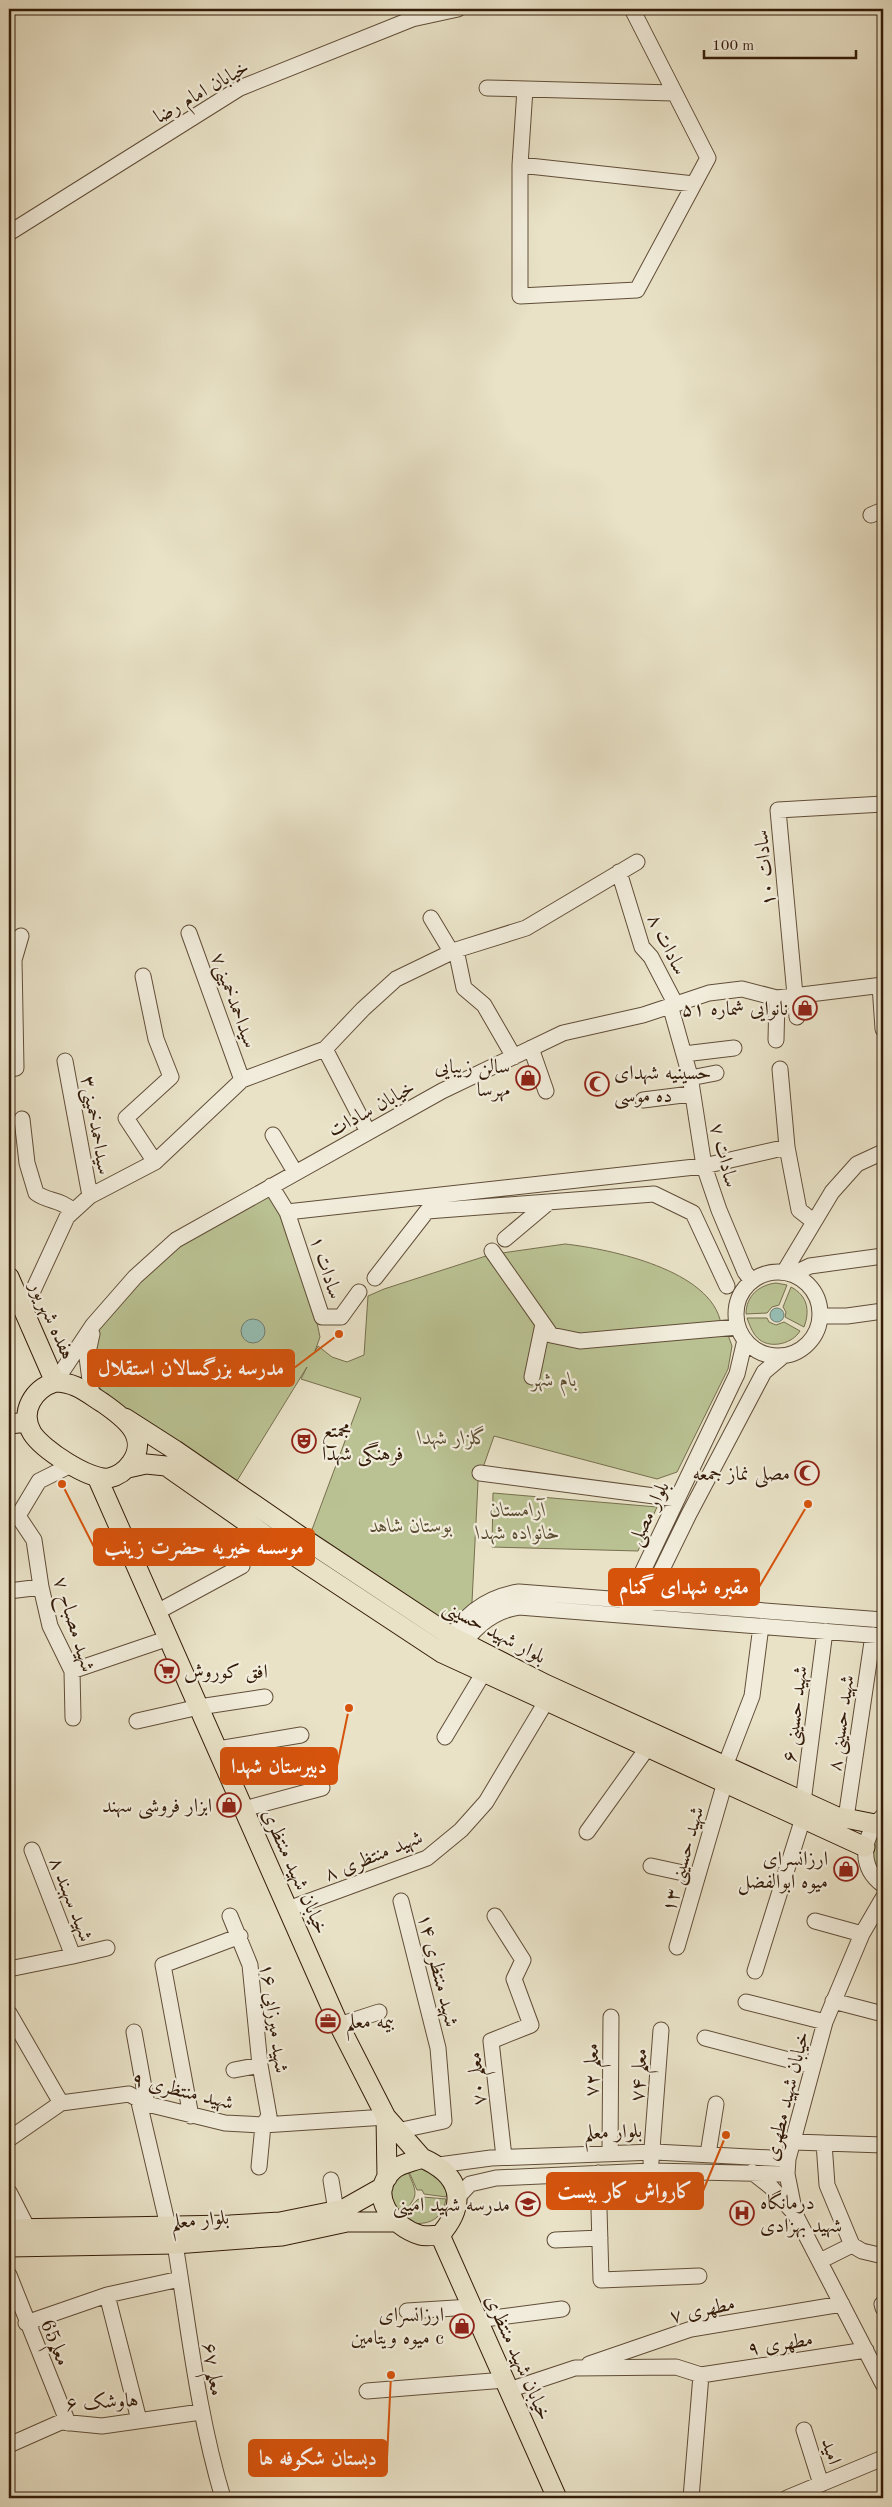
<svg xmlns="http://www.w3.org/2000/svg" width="892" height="2507" font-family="'Old Standard TT',Amiri,serif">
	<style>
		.green { fill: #bac293; stroke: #776f4e }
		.water { fill: #97beb4; stroke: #6f7d70 }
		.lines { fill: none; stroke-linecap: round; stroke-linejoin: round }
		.minor-casing { stroke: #614e38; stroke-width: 17 }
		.major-casing { stroke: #341c09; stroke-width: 21 }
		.minor { stroke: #f1ecdb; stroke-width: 15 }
		.major { stroke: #e9e2c7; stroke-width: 19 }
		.labels { text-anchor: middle; stroke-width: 4.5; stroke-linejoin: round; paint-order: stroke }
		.street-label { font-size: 20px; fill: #341c09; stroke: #f1ecdb }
		.poi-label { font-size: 20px; fill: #341c09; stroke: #f1ecdb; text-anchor: end }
		.park-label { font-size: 20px; font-style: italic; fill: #5c4e32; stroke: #f1ecdb }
		.leader { fill: none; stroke: #d6530c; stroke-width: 2 }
		.callout-dot { fill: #d6530c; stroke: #f1ecdb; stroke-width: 2 }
		.callout { fill: #d6530c; stroke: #d6530c; stroke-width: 2 }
		.callout-label { font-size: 21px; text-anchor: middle; font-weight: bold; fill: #fff }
	</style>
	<rect width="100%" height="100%" fill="#e9e2c7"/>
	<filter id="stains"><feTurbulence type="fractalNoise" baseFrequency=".004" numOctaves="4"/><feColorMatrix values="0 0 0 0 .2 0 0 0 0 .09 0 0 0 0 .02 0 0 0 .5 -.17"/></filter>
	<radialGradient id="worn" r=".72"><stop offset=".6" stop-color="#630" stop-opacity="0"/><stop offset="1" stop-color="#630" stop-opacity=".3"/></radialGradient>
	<path class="green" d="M270,1197L283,1214L316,1318L320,1337L315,1351L318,1346L332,1357L347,1362L364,1355L368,1296L384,1289L489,1255L550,1337L610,1341L728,1335L732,1346L728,1369L677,1472L657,1479L494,1436L478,1482L472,1602L452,1626L310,1535L361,1398L301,1379L307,1367L235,1484L103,1394L92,1372L98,1327L141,1277L181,1242L258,1200Z
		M565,1244C610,1249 712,1270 721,1324L579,1336L553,1330L502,1253Z
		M776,1283L787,1285L779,1305L772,1307L767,1313L746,1314C746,1296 759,1285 776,1283Z
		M791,1287C808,1296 810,1311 804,1327L785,1317L786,1312L783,1307Z
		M747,1318H767L769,1322L776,1325L784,1322L800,1331C793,1343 772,1349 760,1340C753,1335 750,1326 747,1318Z
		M493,1493L657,1507L638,1551L492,1547Z
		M869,1835L883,1843V1886L878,1882Z
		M412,2163L439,2174L447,2192L446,2197L424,2194L422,2190H417L406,2165Z
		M405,2165C419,2198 420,2193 397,2220L384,2187Z
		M423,2197L446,2199C441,2226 420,2226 398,2221L417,2200Z"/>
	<path class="water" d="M770 1315a7 7 0 1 1 14 0a7 7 0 1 1-14 0Z
		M241 1331a12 12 0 1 1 24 0a12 12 0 1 1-24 0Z"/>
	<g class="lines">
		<g class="minor-casing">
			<path id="minor" d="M487,88L673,93
				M525,89L520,165V296L637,290L708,158L632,9
				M520,165L694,184
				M9,233L240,88L412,19L458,9
				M871,515L883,510
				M619,872L642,947L651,957L675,1003
				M431,918L452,953
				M189,933L242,1080
				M456,950L464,988L484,1005L514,1057
				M143,976L156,1039L171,1077L126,1118L155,1162
				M880,985L883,1029
				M670,1005L690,1076L704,1166L719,1210L745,1272L752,1281
				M797,1017L778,810L883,804
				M776,1040L777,998
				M531,1048L546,1091
				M325,1049L368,1132
				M684,1054L734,1048
				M65,1061L90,1196
				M9,1069L16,1068L14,960L21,936
				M780,1069L787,1147L799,1210L813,1221
				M690,1078L716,1073
				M643,1100L691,1094
				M22,1119L27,1163L36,1193C48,1202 61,1199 73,1211
				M273,1135L295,1172
				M271,1186L287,1212L322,1317H341L359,1292
				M287,1212L704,1166L787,1147
				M505,1239L549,1202
				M492,1251L551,1335L580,1341L738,1327
				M784,1272L832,1192L857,1164L883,1152
				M736 1314a42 42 0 1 1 84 0a42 42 0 1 1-84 0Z
				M793,1274L810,1266L883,1256
				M375,1278L427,1211L654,1194L693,1213L727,1286
				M24,1310L67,1217L90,1196L155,1162L242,1080L325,1049L363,1009L396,979L456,950L526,928L637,862
				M820,1316H847L883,1311
				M92,1334L87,1357L92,1396
				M532,1377L543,1324
				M55,1382L93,1325L135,1277L176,1240L442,1091L563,1033L643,1015L709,993L742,989L777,998L883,985
				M480,1473L677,1499
				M18,1516L34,1540L41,1587L50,1626L72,1671L73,1718
				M10,1517L18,1516L39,1481L71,1465
				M9,1591L41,1587
				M639,1607L646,1602L689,1514L764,1372L783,1356
				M628,1608L629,1600L737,1374L745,1340
				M157,1612L242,1566
				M447,1644C463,1615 486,1597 519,1592L883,1620
				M459,1651C473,1628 492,1611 519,1607L883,1636
				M72,1671L169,1638
				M137,1721L199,1707L265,1697
				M445,1737L484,1672
				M218,1749L301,1735
				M725,1766L752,1696L761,1626
				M803,1802L825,1631
				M244,1809L322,1788
				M883,1816C862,1835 858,1867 883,1885
				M846,1818L873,1635
				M587,1832L648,1747
				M651,1866L697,1876
				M883,1898L862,1934L825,2022L788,2159L787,2174L795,2214L883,2384
				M288,1909L427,1858L461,1830L486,1802L547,1700
				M230,1916L250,1965L260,2065L269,2116L263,2125L259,2167
				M495,1916L523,1960L514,1979L531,2025L491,2041L504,2157
				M815,1921L862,1934
				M677,1947L725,1782
				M73,1956L107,1948
				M9,1969L73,1956L32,1850
				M755,1971L803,1818
				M833,2001L883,2014
				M746,2002L825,2022
				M9,2013L61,2103
				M339,2025L379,2012
				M134,2032L147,2104
				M705,2038L812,2066
				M234,2070L260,2065
				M138,2098L168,2226
				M191,2116L163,1965L240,1936
				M397,2131L444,2121L438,2048L401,1901
				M9,2139L61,2103L129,2094L147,2104L225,2123L263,2125L386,2117
				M794,2142L883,2145
				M824,2143L827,2185L852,2245L862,2251L883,2256
				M610,2153L611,2017
				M708,2154L716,2104
				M651,2162L661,2030
				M439,2165L491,2158L655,2152L788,2159
				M752,2172L771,2187L794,2213
				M598,2173L601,2280L699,2276
				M331,2180L336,2211
				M9,2192L28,2229
				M457,2198L470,2184L496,2178L651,2171L787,2174
				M555,2240L600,2238
				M175,2244C189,2330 198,2415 223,2498
				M820,2261L852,2245
				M9,2275L68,2423
				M107,2295L139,2420
				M882,2304L883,2308
				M407,2311L471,2307
				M477,2320L562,2309
				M26,2323L107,2295L180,2279
				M589,2364L691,2329L842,2304
				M509,2390L575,2368L676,2367L701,2375L866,2350
				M367,2391L505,2380
				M804,2430L821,2484
				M9,2445L61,2422L102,2426L201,2412
				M691,2498L701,2375
				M787,2498L883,2458"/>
		</g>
		<g class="major-casing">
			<path id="major" d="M9,1277L55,1382
				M55,1382C75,1382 87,1393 103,1403C123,1417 150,1436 131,1463C126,1470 118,1476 109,1478C90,1481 42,1449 32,1433C19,1411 34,1389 55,1382Z
				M125,1418L175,1450L303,1538L451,1636L545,1684L822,1810L835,1816L875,1824
				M9,1424L28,1422
				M128,1468L146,1464L166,1466L292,1554L442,1653L865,1847
				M97,1477L339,2025L386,2117
				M422,2158C461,2175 468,2203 440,2235C434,2235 426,2237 420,2235C393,2227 366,2195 393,2170C401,2163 413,2162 422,2158Z
				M387,2178L386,2117L422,2158
				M9,2229L230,2225L280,2222L344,2209L383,2187
				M440,2235L557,2498
				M9,2247L175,2244L282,2236L347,2222H394"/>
		</g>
		<use href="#minor" class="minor"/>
		<use href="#major" class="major"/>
	</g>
	<defs>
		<g id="shop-ring" transform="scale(1.25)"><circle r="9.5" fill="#f1ecdb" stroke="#8f2418" stroke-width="1.5"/><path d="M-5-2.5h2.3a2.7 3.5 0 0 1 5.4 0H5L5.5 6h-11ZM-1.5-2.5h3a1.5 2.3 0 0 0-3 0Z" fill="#8f2418"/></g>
		<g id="mosque-ring" transform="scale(1.25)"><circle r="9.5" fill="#f1ecdb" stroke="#8f2418" stroke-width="1.5"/><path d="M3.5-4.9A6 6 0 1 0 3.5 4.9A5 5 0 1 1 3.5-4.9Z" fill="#8f2418"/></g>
		<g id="theatre-ring" transform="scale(1.25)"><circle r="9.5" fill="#f1ecdb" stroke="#8f2418" stroke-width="1.5"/><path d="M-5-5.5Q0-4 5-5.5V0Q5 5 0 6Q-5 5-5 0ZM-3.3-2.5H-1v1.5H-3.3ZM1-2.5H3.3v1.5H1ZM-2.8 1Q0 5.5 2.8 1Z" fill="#8f2418"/></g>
		<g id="supermarket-ring" transform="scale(1.25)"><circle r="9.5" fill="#f1ecdb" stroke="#8f2418" stroke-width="1.5"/><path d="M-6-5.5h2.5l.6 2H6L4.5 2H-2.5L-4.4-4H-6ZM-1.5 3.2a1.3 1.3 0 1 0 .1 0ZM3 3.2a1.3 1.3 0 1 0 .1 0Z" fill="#8f2418"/></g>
		<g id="office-ring" transform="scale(1.25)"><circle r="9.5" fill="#f1ecdb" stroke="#8f2418" stroke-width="1.5"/><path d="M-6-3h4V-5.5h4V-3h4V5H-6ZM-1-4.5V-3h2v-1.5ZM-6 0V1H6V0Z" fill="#8f2418"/></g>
		<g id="school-ring" transform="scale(1.25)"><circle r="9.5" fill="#f1ecdb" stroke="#8f2418" stroke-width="1.5"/><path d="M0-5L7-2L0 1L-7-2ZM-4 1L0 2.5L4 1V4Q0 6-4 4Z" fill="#8f2418"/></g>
		<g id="hospital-ring" transform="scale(1.25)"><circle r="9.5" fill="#f1ecdb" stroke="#8f2418" stroke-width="1.5"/><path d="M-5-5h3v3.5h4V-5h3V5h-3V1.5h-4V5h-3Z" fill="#8f2418"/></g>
	</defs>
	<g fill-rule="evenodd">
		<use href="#shop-ring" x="805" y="1008"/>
		<use href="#shop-ring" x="528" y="1078"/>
		<use href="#mosque-ring" x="597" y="1084"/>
		<use href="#theatre-ring" x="304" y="1441"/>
		<use href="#mosque-ring" x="807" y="1473"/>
		<use href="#supermarket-ring" x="167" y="1671"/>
		<use href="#shop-ring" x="229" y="1805"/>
		<use href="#shop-ring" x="846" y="1869"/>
		<use href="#office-ring" x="328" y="2021"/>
		<use href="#school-ring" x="528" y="2204"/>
		<use href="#hospital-ring" x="742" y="2213"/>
		<use href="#shop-ring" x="462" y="2326"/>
	</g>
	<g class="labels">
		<g class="street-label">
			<text transform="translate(201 91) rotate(-30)" y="7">خیابان امام رضا</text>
			<text transform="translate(764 868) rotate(-96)" y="7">سادات ۱۰</text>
			<text transform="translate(668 944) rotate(64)" y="7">سادات ۸</text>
			<text transform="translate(235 1000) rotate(70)" y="7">سیداحمدخمینی۷</text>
			<text transform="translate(371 1108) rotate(-29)" y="7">خیابان سادات</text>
			<text transform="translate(97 1125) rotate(80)" y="7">سیداحمدخمینی۳</text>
			<text transform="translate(725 1155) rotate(76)" y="7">سادات ۷</text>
			<text transform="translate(327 1267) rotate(72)" y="7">سادات ۱</text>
			<text transform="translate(53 1320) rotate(66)" y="7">هفده شهریور</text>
			<text transform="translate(648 1513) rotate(-64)" y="7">بلوار مصلی</text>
			<text transform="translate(75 1624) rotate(73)" y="7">شهید مصباح ۷</text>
			<text transform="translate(495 1631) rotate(28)" y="7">بلوار شهید حسینی</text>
			<text transform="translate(794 1714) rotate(-83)" y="7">شهید حسینی ۶</text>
			<text transform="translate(840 1723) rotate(-82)" y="7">شهید حسینی ۸</text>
			<text transform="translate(373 1855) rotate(-22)" y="7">شهید منتظری ۸</text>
			<text transform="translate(682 1859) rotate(-74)" y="7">شهید حسینی ۱۳</text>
			<text transform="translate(296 1871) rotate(66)" y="7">خیابان شهید منتظری</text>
			<text transform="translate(72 1899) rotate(69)" y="7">شهید سهبند ۸</text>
			<text transform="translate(439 1970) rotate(76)" y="7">شهید منتظری ۱۴</text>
			<text transform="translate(275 2018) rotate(82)" y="7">شهید میرزایی ۱۶</text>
			<text transform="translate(591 2070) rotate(-90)" y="7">معلم ۷۲</text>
			<text transform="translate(638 2075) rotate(-86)" y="7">معلم ۷۴</text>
			<text transform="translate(476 2079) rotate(-96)" y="7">معلم ۷۰</text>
			<text transform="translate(183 2090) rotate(14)" y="7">شهید منتظری ۹</text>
			<text transform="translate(786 2096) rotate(-76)" y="7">خیابان شهید مطهری</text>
			<text transform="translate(613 2131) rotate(-2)" y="7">بلوار معلم</text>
			<text transform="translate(200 2219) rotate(-5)" y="7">بلوار معلم</text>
			<text transform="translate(702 2309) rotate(-12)" y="7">مطهری ۷</text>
			<text transform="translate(56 2342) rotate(68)" y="7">معلم65</text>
			<text transform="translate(780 2343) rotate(-9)" y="7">مطهری ۹</text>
			<text transform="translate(519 2357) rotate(66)" y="7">خیابان شهید منتظری</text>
			<text transform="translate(214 2369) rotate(81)" y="7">معلم ۶۷</text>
			<text transform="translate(102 2401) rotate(-3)" y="7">هاوشک ۶</text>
			<text transform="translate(832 2451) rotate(73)" y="7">امید</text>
		</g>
		<g class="poi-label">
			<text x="788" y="1015">نانوایی شماره ۵۱</text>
			<text x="510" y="1073">سالن زیبایی<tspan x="510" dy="23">مهرسا</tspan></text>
			<text x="614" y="1079" text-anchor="start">حسینیه شهدای<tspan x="614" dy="23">ده موسی</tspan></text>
			<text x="322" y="1437" text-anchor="start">مجمتع<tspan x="322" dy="23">فرهنگی شهدا</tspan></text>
			<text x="790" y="1480">مصلی نماز جمعه</text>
			<text x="184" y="1678" text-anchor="start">افق کوروش</text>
			<text x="212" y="1812">ابزار فروشی سهند</text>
			<text x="828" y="1865">ارزانسرای<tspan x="828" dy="23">میوه ابوالفضل</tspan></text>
			<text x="346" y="2028" text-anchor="start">بیمه معلم</text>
			<text x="760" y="2209" text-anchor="start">درمانگاه<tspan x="760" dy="23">شهید بهزادی</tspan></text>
			<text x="510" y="2211">مدرسه شهید امینی</text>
			<text x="444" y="2321">ارزانسرای<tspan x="444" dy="23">میوه ویتامین c</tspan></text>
		</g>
		<g class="park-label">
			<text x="554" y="1386">بام شهر</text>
			<text x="453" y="1444">گلزار شهدا</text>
			<text x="518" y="1516">آرامستان<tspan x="518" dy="23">خانواده شهدا</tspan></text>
			<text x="411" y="1532">بوستان شاهد</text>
		</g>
	</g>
	<path class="leader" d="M339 1334L294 1368M62 1484L94 1547M808 1504L759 1587M349 1708L337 1766M726 2135L703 2191M391 2375L387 2458"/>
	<g class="callout-dot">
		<circle cx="339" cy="1334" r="5"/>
		<circle cx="62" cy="1484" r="5"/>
		<circle cx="808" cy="1504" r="5"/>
		<circle cx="349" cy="1708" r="5"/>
		<circle cx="726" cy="2135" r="5"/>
		<circle cx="391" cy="2375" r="5"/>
	</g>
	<g class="callout">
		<rect x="88" y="1350" width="206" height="36" rx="5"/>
		<rect x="94" y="1529" width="220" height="36" rx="5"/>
		<rect x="609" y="1569" width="150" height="36" rx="5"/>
		<rect x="221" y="1748" width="116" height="36" rx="5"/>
		<rect x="547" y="2173" width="156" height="36" rx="5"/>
		<rect x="249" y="2440" width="138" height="36" rx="5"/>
	</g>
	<g class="callout-label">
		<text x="191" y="1375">مدرسه بزرگسالان استقلال</text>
		<text x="204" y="1554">موسسه خیریه حضرت زینب</text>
		<text x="684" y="1594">مقبره شهدای گمنام</text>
		<text x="279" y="1773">دبیرستان شهدا</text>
		<text x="625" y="2198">کارواش کار بیست</text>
		<text x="318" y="2465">دبستان شکوفه ها</text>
	</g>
	<rect width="892" height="2507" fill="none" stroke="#e9e2c7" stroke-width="30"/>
	<rect x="10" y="10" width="872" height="2487" fill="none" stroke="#341c09" stroke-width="2.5"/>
	<rect x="15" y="15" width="862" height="2477" fill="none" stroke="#341c09"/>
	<path d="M704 50v8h152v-8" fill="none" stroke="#341c09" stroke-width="2.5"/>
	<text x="712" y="50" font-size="15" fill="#341c09" stroke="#f1ecdb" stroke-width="4" paint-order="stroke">100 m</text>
	<rect width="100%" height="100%" filter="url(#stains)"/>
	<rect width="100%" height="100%" fill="url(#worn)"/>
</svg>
